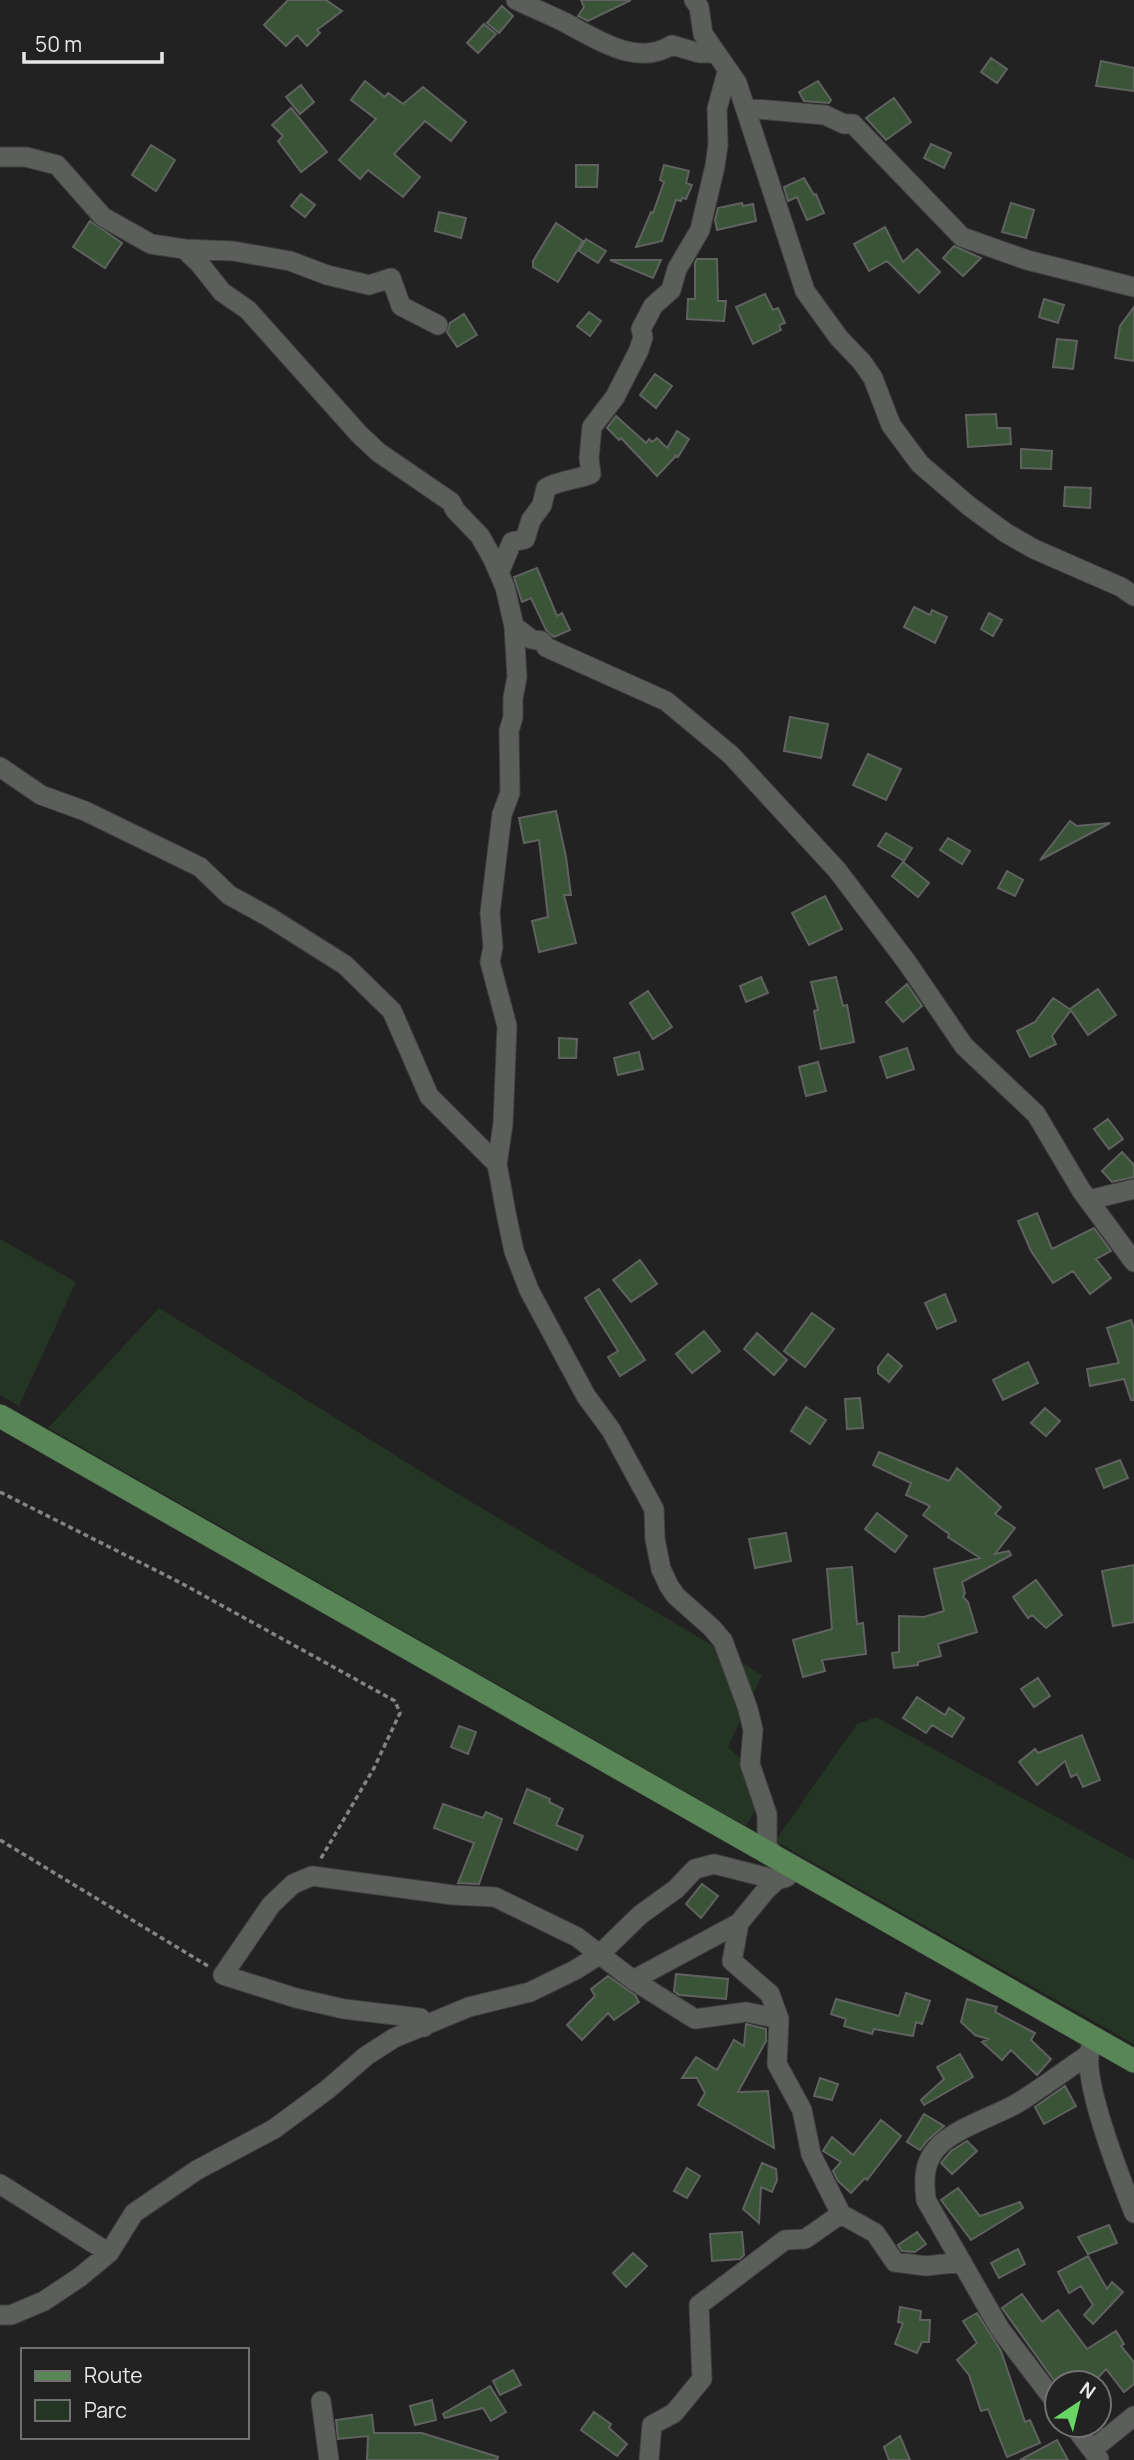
<svg xmlns="http://www.w3.org/2000/svg" width="1134" height="2460" font-family="Manrope,sans-serif">
	<style>
		.green { fill: #253524 }
		.building { fill: #3a5438; stroke: #606260; stroke-width: 2 }
		.lines { fill: none; stroke-linecap: round; stroke-linejoin: round }
		.minor-casing { stroke: #3f413f; stroke-width: 21 }
		.major-casing { stroke: #3f413f; stroke-width: 24 }
		.path { stroke: #838483; stroke-width: 3.5; stroke-dasharray: 5 3.5; stroke-linecap: butt }
		.minor { stroke: #5c5e5c; stroke-width: 19 }
		.major { stroke: #588656; stroke-width: 23 }
	</style>
	<rect width="100%" height="100%" fill="#212221"/>
	<path class="green" d="M0,1239L76,1282L19,1406L0,1395Z
		M159,1308L443,1485L762,1675L728,1747L770,1786L746,1826L48,1428Z
		M876,1717L1134,1860V2044L775,1841L857,1724Z"/>
	<path class="building" d="M288,0H326L342,11L317,30L320,33L307,46L297,35L286,46L264,25Z
		M581,0H631L588,21L578,16L584,7Z
		M502,6L513,16L499,33L487,23Z
		M484,24L496,34L478,53L467,43Z
		M991,58L1007,69L997,83L981,72Z
		M1101,61L1134,68V91L1096,86Z
		M365,81L385,97L388,93L403,104L423,87L466,122L451,141L425,121L394,154L420,177L403,197L368,170L360,179L339,160L376,119L351,100Z
		M818,81L831,100L829,103L804,101L799,92Z
		M301,85L314,102L300,114L286,97Z
		M894,98L911,122L886,140L866,118Z
		M291,108L327,152L301,172L278,141L283,136L272,125Z
		M931,144L951,153L944,168L924,158Z
		M151,145L175,160L156,191L132,175Z
		M576,165H598L597,187H576Z
		M664,165L689,171L686,183L692,185L686,199L682,198L681,201L676,200L662,241L636,247L651,212L653,213L664,182L660,180Z
		M804,178L814,195L816,194L824,213L807,220L797,197L788,201L784,187Z
		M301,194L315,205L305,217L291,206Z
		M742,203L743,206L753,204L756,221L717,230L715,220L718,208Z
		M1011,203L1034,210L1026,238L1002,232Z
		M439,212L466,218L461,238L435,231Z
		M90,221L122,243L105,268L73,247Z
		M556,223L583,241L558,282L533,267V261Z
		M885,227L903,262L917,249L940,272L919,293L887,261L869,271L854,244Z
		M586,239L606,251L598,263L579,251Z
		M954,246L981,258L963,276L943,258Z
		M697,259H717L718,301H726L724,321L687,319L688,299H695V263Z
		M610,260H661L653,278Z
		M765,294L773,310L778,308L785,323L779,325L781,330L753,344L736,307Z
		M1044,299L1064,305L1058,323L1039,317Z
		M1134,307V361L1115,358L1120,326Z
		M589,312L601,321L590,336L577,326Z
		M464,314L477,335L457,347L447,332L450,323Z
		M1057,339L1077,341L1073,369L1053,367Z
		M655,374L672,386L656,408L640,395Z
		M996,414L997,428H1010L1011,444L968,447L966,415Z
		M616,416L646,443L649,439L652,442L657,438L667,448L677,431L689,439L678,457L674,455L676,456L657,476L621,438L619,440L607,428Z
		M1021,449L1052,451L1051,469L1021,468Z
		M1065,487L1091,488L1090,508L1064,506Z
		M537,568L557,616L562,613L570,630L554,637L546,630L531,598L522,602L514,577Z
		M914,607L930,615L932,610L947,617L935,643L904,627Z
		M989,613L1002,620L993,636L981,629Z
		M790,717L828,724L821,758L784,751Z
		M868,754L901,769L886,800L853,785Z
		M556,811L566,857L571,895H564L576,943L539,952L532,921L548,917L539,840L524,843L519,818Z
		M1070,821L1077,826L1110,823L1040,860Z
		M886,833L912,848L904,861L878,846Z
		M948,838L970,851L962,864L940,850Z
		M903,862L929,883L918,897L892,876Z
		M1007,871L1023,880L1015,896L998,888Z
		M825,896L842,929L809,945L792,913Z
		M761,977L768,993L746,1002L740,986Z
		M836,977L843,1006L847,1005L854,1042L821,1049L814,1011L818,1010L811,982Z
		M907,984L922,1006L903,1022L886,1002Z
		M1098,989L1116,1015L1088,1035L1070,1009Z
		M648,991L672,1027L653,1039L630,1003Z
		M1053,998L1071,1010L1052,1036L1056,1044L1030,1057L1017,1031L1035,1022Z
		M559,1038L577,1039L576,1058H559Z
		M907,1048L914,1069L887,1078L880,1057Z
		M639,1052L643,1069L618,1075L614,1058Z
		M818,1062L826,1091L806,1096L799,1067Z
		M1108,1119L1123,1139L1109,1149L1094,1129Z
		M1122,1152L1134,1165V1177L1112,1182L1102,1171Z
		M1037,1213L1052,1249L1094,1228L1111,1251L1096,1259L1111,1278L1090,1294L1073,1271L1053,1283L1031,1251L1018,1221Z
		M640,1260L657,1284L631,1302L613,1280Z
		M599,1289L645,1360L620,1376L608,1357L618,1351L585,1298Z
		M945,1294L956,1321L937,1329L925,1303Z
		M812,1313L834,1329L805,1367L784,1351Z
		M1131,1320L1134,1329V1400H1131L1124,1379L1090,1386L1087,1369L1119,1363L1107,1328Z
		M704,1331L720,1351L692,1373L676,1354Z
		M757,1333L787,1360L774,1375L744,1349Z
		M888,1354L902,1366L889,1382L878,1373V1367Z
		M1028,1362L1038,1383L1003,1400L993,1380Z
		M860,1398L863,1428L847,1429L845,1399Z
		M806,1407L826,1420L810,1444L791,1431Z
		M1045,1408L1060,1421L1046,1436L1031,1423Z
		M879,1452L949,1481L957,1468L1001,1507L995,1514L1015,1528L995,1554L1009,1551L1011,1555L962,1582L965,1593L963,1597L968,1602L977,1632L938,1644L941,1656L918,1662V1665L894,1668L892,1653L899,1652V1616L924,1617L944,1611L934,1569L980,1558L948,1537L949,1534L923,1515L930,1506L906,1495L911,1483L873,1465Z
		M1120,1460L1128,1478L1104,1488L1096,1469Z
		M877,1513L907,1536L895,1552L865,1529Z
		M786,1533L791,1561L755,1568L749,1539Z
		M1134,1565V1622L1113,1626L1102,1571Z
		M852,1567L857,1624L863,1623L866,1654L822,1660L825,1671L803,1677L793,1640L832,1629L827,1569Z
		M1036,1580L1062,1615L1046,1628L1032,1615L1028,1618L1013,1597Z
		M1038,1678L1050,1696L1034,1707L1021,1689Z
		M917,1697L945,1715L949,1708L964,1718L952,1737L932,1725L926,1733L903,1718Z
		M459,1726L476,1732L468,1754L451,1747Z
		M1082,1735L1100,1780L1083,1787L1077,1774L1071,1777L1065,1761L1037,1785L1019,1762L1035,1749L1038,1753Z
		M527,1789L550,1799L549,1802L563,1809L556,1825L583,1836L577,1850L514,1823Z
		M443,1804L483,1818L486,1812L502,1819L479,1884L458,1883L474,1843L434,1828Z
		M702,1884L718,1896L701,1918L686,1904Z
		M676,1974L728,1979L726,1999L679,1995L674,1991Z
		M608,1976L635,1995L639,2002L614,2020L608,2013L582,2040L567,2025L595,1996L591,1989Z
		M906,1993L930,2001L922,2024L916,2022L913,2036L874,2029L872,2034L844,2026L846,2019L831,2014L836,1999L899,2016Z
		M967,1999L997,2007L995,2012L1035,2033L1031,2040L1051,2059L1037,2075L1011,2050L1002,2060L982,2042L988,2039L975,2035L961,2022Z
		M746,2024L766,2029V2041L738,2092L768,2091L774,2148L698,2105L705,2093L697,2078H682L696,2057L717,2070L734,2040L744,2046Z
		M960,2054L973,2077L924,2105L921,2100L944,2079L937,2067Z
		M820,2078L838,2084L832,2100L814,2096Z
		M1065,2086L1076,2106L1044,2124L1035,2107Z
		M924,2114L944,2126L927,2141L920,2150L907,2142Z
		M881,2120L901,2136L867,2180L865,2178L851,2193L838,2181L833,2171L841,2162L823,2151L832,2137L853,2155Z
		M967,2141L977,2151L952,2174L941,2163L951,2151Z
		M762,2163L776,2169L777,2180L772,2192L761,2187L759,2223L743,2209Z
		M687,2168L700,2176L687,2198L674,2191Z
		M958,2188L980,2216L1020,2202L1023,2208L971,2240L941,2200Z
		M1109,2225L1117,2243L1088,2254L1078,2237Z
		M742,2232L744,2255L740,2259L712,2261L710,2234Z
		M917,2232L926,2244L915,2252L902,2251L898,2245Z
		M1018,2249L1025,2264L999,2278L991,2263Z
		M633,2253L647,2266L626,2287L613,2273Z
		M1088,2256L1107,2289L1112,2282L1123,2292L1093,2324L1084,2315L1093,2305L1081,2286L1069,2293L1058,2272Z
		M1022,2294L1042,2322L1058,2310L1087,2349L1116,2331L1124,2344L1121,2346L1134,2362V2384L1124,2392L1106,2369L1093,2383H1056L1002,2308Z
		M900,2307L921,2311L920,2320H930L929,2342H922L917,2353L895,2344L903,2323L898,2322Z
		M977,2313L1001,2351L1025,2422L1030,2420L1040,2443L1007,2457L988,2409L981,2411L969,2375L957,2360L977,2343L963,2321Z
		M513,2370L521,2385L500,2395L493,2381Z
		M490,2386L506,2412L491,2421L483,2408L445,2418L443,2414Z
		M432,2400L436,2420L415,2425L410,2406Z
		M594,2412L611,2424L609,2428L627,2444L617,2456L581,2430Z
		M372,2415L374,2433H422L498,2457L497,2460H367L368,2436L338,2439L336,2420Z
		M900,2436L910,2460H889L884,2447Z
		M1057,2440L1068,2460H1020Z"/>
	<g class="lines">
		<g class="minor-casing">
			<path id="minor" d="M516,0C533,8 550,15 566,23C598,40 637,67 672,45L699,53H714
				M694,0L699,7L703,34L737,83L805,291L839,338L862,362L873,378L891,425L920,464L969,506L1006,533L1034,549L1121,587L1134,596
				M745,108L825,115L844,124H853L962,237L1027,260L1134,287
				M0,157H26L57,165L103,217L151,244L184,249L199,263L222,292L248,310L359,434L378,452L451,502L455,510L480,536L493,559L505,587L514,626L531,639L542,641L546,647L559,653L666,701L731,755L837,870L906,961L964,1046L1036,1114L1081,1190L1134,1262
				M184,249L233,251L290,261L327,275L369,285L391,278L401,306L438,325
				M499,573L512,542L525,539L531,520L542,505L546,488C559,480 576,480 591,474L589,458L592,427L615,397L639,350L643,337L641,329L649,314L653,306L671,290L677,269L700,230L715,166L718,145L717,109L727,72
				M514,626L517,677L513,698V717L509,731L510,793L502,814L490,913L493,947L490,962L507,1026L503,1124L497,1164L506,1213L514,1251L529,1290L586,1396L611,1430L654,1509L655,1539L661,1569L669,1586L676,1596L712,1628L723,1641L748,1709L753,1730L750,1764L767,1814V1846L778,1860
				M0,767L41,795L85,811L200,867L229,895L269,917L345,965L392,1011L429,1096L497,1164
				M1089,1200L1134,1189
				M739,1923L732,1961L770,1994L779,2019L777,2064L802,2110L811,2154L841,2214
				M633,1980L739,1923L766,1890L777,1880L787,1877
				M424,2027L420,2018L344,2009L296,1998L223,1975L271,1905L293,1884L312,1876L453,1895L495,1897L577,1937L633,1980L695,2019L746,2012L779,2019
				M1091,2047C1079,2075 1122,2182 1134,2213
				M0,2184L109,2253
				M0,2315H11L44,2301L80,2277L109,2253L134,2213L197,2170L274,2129L328,2089L366,2056L394,2038L469,2007L530,1992L575,1970L599,1955L640,1915L676,1889L695,1869L714,1864L777,1880
				M321,2401L329,2460
				M1057,2404L1000,2329L926,2200C924,2182 923,2164 936,2149C952,2129 993,2117 1016,2104C1041,2089 1064,2071 1088,2055
				M1073,2425L1099,2459
				M1092,2450L1134,2416
				M649,2460L652,2425L674,2413L702,2379L699,2305L785,2240L805,2239L841,2214L875,2233L895,2262L926,2266L962,2262"/>
		</g>
		<g class="major-casing">
			<path id="major" d="M0,1416L1134,2061"/>
		</g>
		<path class="path" d="M0,1492L181,1583L395,1701L400,1713L374,1768L320,1860
			M0,1840L208,1966"/>
		<use href="#minor" class="minor"/>
		<use href="#major" class="major"/>
	</g>
	<rect x="21" y="2348" width="228" height="91" fill="#212221" stroke="#707170" stroke-width="2"/>
	<rect x="35" y="2371" width="35" height="10" fill="#588656" stroke="#707170" stroke-width="2"/>
	<text x="84" y="2383" font-size="21" fill="#e6e7e6">Route</text>
	<rect x="35" y="2400" width="35" height="21" fill="#253524" stroke="#707170" stroke-width="2"/>
	<text x="84" y="2418" font-size="21" fill="#e6e7e6">Parc</text>
	<g transform="translate(1078 2404) rotate(35)"><circle r="33" fill="#212221" stroke="#707170" stroke-width="2"/>
	<path d="M0-5L12 26L0 18L-12 26Z" fill="#68d465"/>
	<text y="-10" font-size="19" font-weight="bold" text-anchor="middle" fill="#e6e7e6">N</text>
	</g>
	<path d="M24 52v10h138v-10" fill="none" stroke="#e6e7e6" stroke-width="3.5"/>
	<text x="35" y="52" font-size="21" fill="#e6e7e6" stroke="#212221" stroke-width="5" paint-order="stroke">50 m</text>
</svg>
